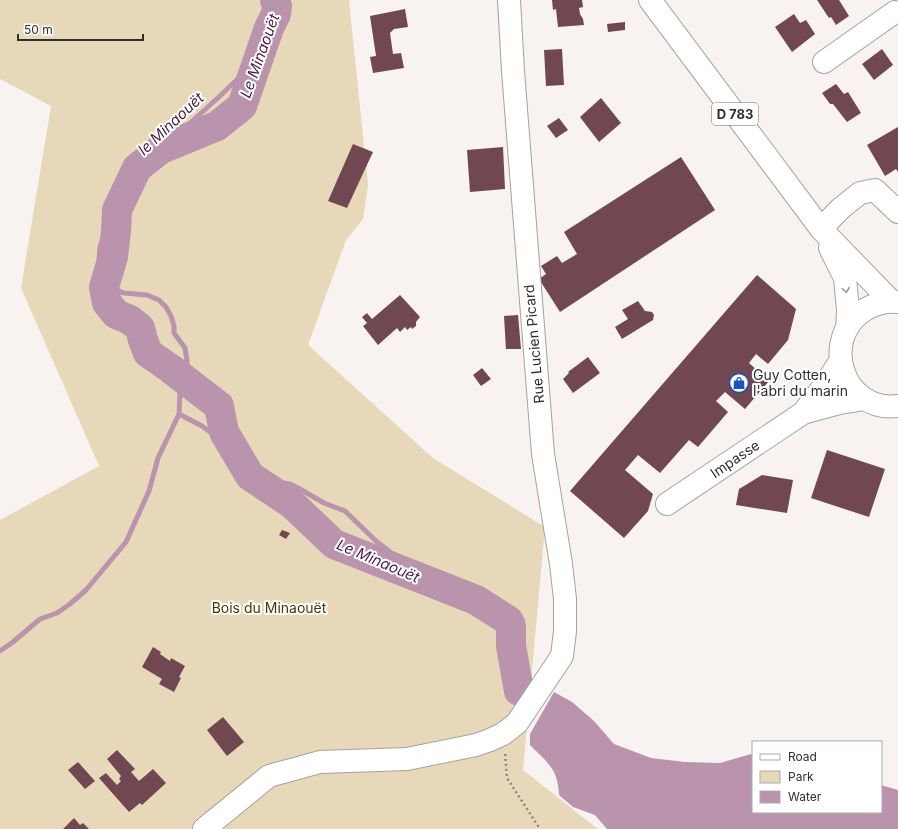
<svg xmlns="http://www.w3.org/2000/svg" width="898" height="829" font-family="Inter,sans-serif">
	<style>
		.green { fill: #e8d8ba }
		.water { fill: #ba94ad }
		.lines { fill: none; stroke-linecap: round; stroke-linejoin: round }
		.stream { stroke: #ba94ad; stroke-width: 5 }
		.river { stroke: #ba94ad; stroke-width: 30 }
		.building { fill: #714851 }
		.minor-casing { stroke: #a7a1a0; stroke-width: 24 }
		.major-casing { stroke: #a7a1a0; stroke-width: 24 }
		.path { stroke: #8a8685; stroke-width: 2.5; stroke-dasharray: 2 3; stroke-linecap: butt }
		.minor { stroke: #fff; stroke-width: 22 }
		.major { stroke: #fff; stroke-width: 22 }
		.oneway { stroke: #989696 }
		.labels { text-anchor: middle; stroke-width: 4; stroke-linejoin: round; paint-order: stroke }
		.shield { fill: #fff; stroke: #6e6d6c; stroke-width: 1 }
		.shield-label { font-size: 13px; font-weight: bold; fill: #302e2d }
		.street-label { font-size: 14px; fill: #302e2d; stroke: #fff }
		.poi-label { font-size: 14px; fill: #302e2d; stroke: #fff; text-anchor: start }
		.park-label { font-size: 14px; fill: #4c3603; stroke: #fff }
		.water-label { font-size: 15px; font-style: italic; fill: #4d1c40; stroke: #fff }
	</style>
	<rect width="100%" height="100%" fill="#f8f2f1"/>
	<path class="green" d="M0,0H349L368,185L363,219L346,240L308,345L433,458L545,527L523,770L598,829H0V520L99,466L21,288L51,106L0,79Z"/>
	<path class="water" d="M554,692L572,702L594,721L614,744L651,758L685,762L720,763L751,754L753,755V812H881V785L898,790V829H607L595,815L573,807L559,795C558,769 548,763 530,745V734Z"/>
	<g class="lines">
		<path class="stream" d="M179,414L202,426L213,434L229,453L234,465L241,472L256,479L290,484L300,489L324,503L345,511L377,542L390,552L402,571L410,578L433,579L444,582L464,592L483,606L497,613L510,628L520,653L522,665L527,679
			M0,651L13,642L40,619L57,613L70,604L86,590L126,542L149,491L158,458L179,414L180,393L185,378L187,361L185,348L174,333V326L171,316L166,307L159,300L147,295L124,293L114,289L106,281L102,272L99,260L100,247L104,235L120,217L140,170L146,160L153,153L165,146L221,95L249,68L266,46L274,27L276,16L271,0"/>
		<path class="river" d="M275,0L277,6L276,14L269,28L242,106L217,126L161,149L137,168L117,210L116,231L113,257L104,287L107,303L116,314L130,320L140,328L143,340L148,353L171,369L219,406L224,432L250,476L292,504L334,544L476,600L509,621L511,626V646L519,691"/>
	</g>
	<path class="building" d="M552,0H582L583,7L579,8L580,14L583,19L584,25L558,27L556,9L553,10Z
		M817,0H839L849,16L836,25L831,17L829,18Z
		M405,9L408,27L394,29L390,33L393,54L401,53L404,68L373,73L370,57L376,56L370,16Z
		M794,14L800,23L806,20L815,34L792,52L775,27Z
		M625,22V30L608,32L607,24Z
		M562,49L564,85L546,86L544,50Z
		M882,49L893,65L874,80L862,64Z
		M836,84L844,94L848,92L861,113L847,122L833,104H830L822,93Z
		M601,98L621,123L599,142L580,117Z
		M559,118L568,130L556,138L547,126Z
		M898,127V172L896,169L885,176L867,145Z
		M353,144L373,152L347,208L328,201Z
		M503,147L505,189L470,192L467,150Z
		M681,157L715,210L560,312L539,279L546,274L541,266L557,256L562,263L577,254L564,232Z
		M757,275L796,309L788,340L768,364L756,354L749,363L769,381L745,409L725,392L716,401L728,412L698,447L689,440L660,473L638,455L625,470L653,494L648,511L624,538L570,491Z
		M400,295L420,317L416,322V326L412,329L411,327L407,330L405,327L400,332L397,328L378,345L363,326L367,323L362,317L367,313L372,319Z
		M638,301L645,311L652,312L654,315L653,320L622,339L615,327L628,319L622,310Z
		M518,315L521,349H506L504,316Z
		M588,357L600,373L573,393L563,379L569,373L568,372Z
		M482,368L491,379L481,386L473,375Z
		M827,450L885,469L869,517L811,498Z
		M762,475L793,480L787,513L736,505L739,489Z
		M282,530L290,533L286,539L279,535Z
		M153,647L161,652L160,654L170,661L171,658L185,666L179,677L181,678L174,692L159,684L162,679L142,667Z
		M223,717L244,742L227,756L207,730Z
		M117,750L135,769L131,772L139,781L153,769L166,783L142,805L140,803L129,812L99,778L106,773L117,785L121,781L119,779L121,776L107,759Z
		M78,762L95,781L85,789L68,770Z
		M74,818L80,825L83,823L89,829H63Z"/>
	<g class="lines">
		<g class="minor-casing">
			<path id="minor" d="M824,62L895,12
				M821,229L840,209L860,193L875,190L898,212
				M803,413L827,382L840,361
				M667,504L803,413L840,403L865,399
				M204,829L269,776L320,762L407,759L476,745L490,740L503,734L517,723L562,656L565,631V599L561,564L543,454L513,71L509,0"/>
		</g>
		<g class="major-casing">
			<path id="major" d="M650,0L821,229L891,301
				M830,248L845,278L848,310L847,328
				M898,302C887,301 875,304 866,309C818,338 843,413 898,406"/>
		</g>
		<path class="path" d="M505,754L507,778L540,829"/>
		<use href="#minor" class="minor"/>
		<use href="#major" class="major"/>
	</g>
	<defs><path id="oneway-chevron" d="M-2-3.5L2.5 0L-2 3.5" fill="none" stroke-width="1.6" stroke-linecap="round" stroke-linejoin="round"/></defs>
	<use class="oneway" href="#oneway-chevron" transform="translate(846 290) rotate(82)"/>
	<defs>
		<g id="shop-ring" transform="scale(1)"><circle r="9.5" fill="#fff" stroke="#1953bf" stroke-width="1.5"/><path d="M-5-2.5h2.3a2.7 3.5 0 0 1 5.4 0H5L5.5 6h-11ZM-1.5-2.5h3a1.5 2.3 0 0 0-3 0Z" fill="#1953bf"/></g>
	</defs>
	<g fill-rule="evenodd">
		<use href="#shop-ring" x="739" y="383"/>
	</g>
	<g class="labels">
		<rect class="shield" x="712" y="103" width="46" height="22" rx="3"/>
		<g class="shield-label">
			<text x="735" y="119">D 783</text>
		</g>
		<g class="street-label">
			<text transform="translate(534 344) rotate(-95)" y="5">Rue Lucien Picard</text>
			<text transform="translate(735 459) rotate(-34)" y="5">Impasse</text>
		</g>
		<g class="poi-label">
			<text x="753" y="380">Guy Cotten,<tspan x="753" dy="16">l'abri du marin</tspan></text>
		</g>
		<g class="park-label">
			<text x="269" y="613">Bois du Minaouët</text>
		</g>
		<g class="water-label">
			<text transform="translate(260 56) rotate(-70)" y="5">Le Minaouët</text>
			<text transform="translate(171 124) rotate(-43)" y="5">le Minaouët</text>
			<text transform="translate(378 561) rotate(23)" y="5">Le Minaouët</text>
		</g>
	</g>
	<rect x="752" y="741" width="130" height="72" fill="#ffffff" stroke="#acabab"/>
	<rect x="760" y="754" width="20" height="6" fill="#ffffff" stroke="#acabab"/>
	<text x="788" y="761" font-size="12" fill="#302e2d">Road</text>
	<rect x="760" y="771" width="20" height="12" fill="#e8d8ba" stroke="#acabab"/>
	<text x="788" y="781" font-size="12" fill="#302e2d">Park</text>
	<rect x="760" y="791" width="20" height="12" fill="#ba94ad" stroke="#acabab"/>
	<text x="788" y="801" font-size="12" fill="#302e2d">Water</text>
	<path d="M18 34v6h125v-6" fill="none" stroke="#302e2d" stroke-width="2"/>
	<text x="24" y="34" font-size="12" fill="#302e2d" stroke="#ffffff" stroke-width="3" paint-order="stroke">50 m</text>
</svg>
